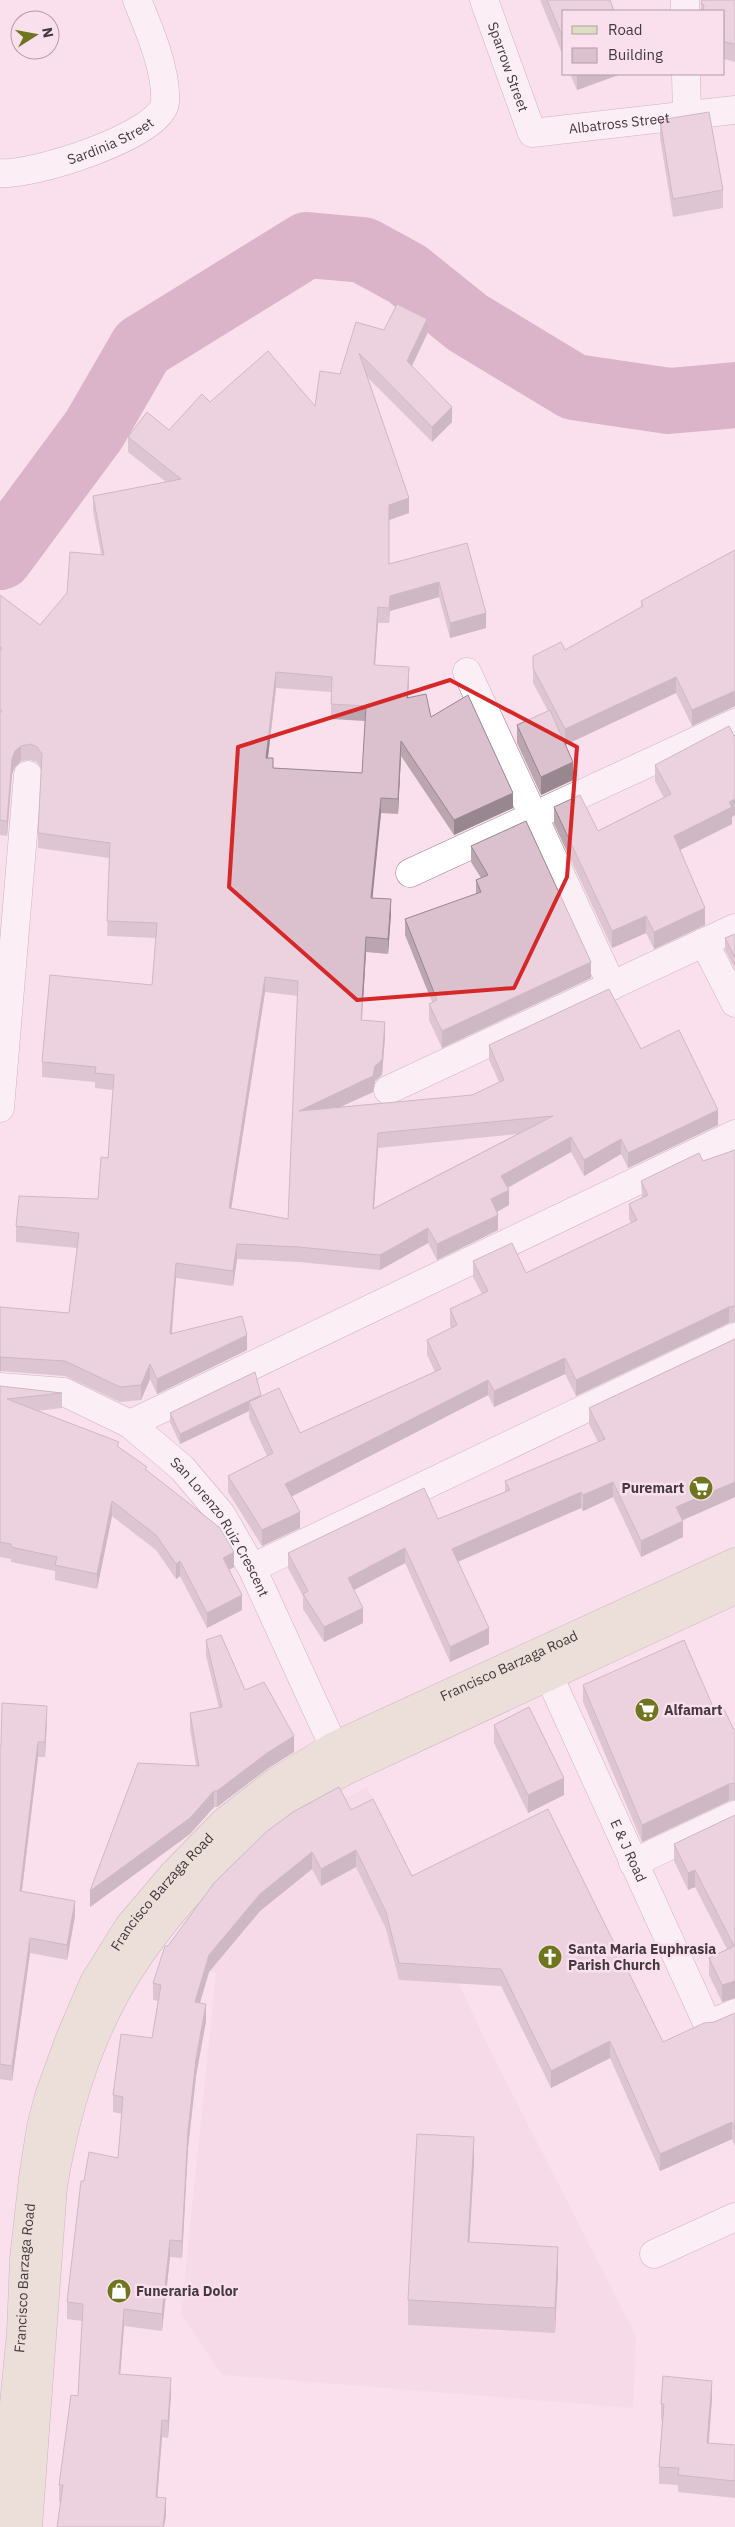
<svg xmlns="http://www.w3.org/2000/svg" width="735" height="2527" font-family="'IBM Plex Sans',sans-serif">
	<style>
		.built { fill: #f3d3e3 }
		.lines { fill: none; stroke-linecap: round; stroke-linejoin: round }
		.river { stroke: #b97f9e; stroke-width: 66 }
		.street-casing { stroke: #957f8a; stroke-width: 29 }
		.secondary-casing { stroke: #957f8a; stroke-width: 29 }
		.street { stroke: #fff; stroke-width: 28 }
		.secondary { stroke: #dcdec2; stroke-width: 28 }
		.wall { fill: #bba6b0; fill-rule: evenodd }
		.shaded-wall { fill: #998790 }
		.building { fill: #dac1cd; stroke: #998790; fill-rule: evenodd }
		.marked { fill: none; stroke: #d62828; stroke-width: 4; stroke-linejoin: round }
		.labels { text-anchor: middle; dominant-baseline: central; stroke-width: 5; stroke-linejoin: round; paint-order: stroke }
		.street-label { font-size: 14px; fill: #43393e; stroke: #f9e0ec }
		.poi-label { font-size: 14px; font-weight: bold; fill: #43393e; stroke: #f9e0ec; text-anchor: start }
	</style>
	<rect width="100%" height="100%" fill="#f9e0ec"/>
	<path class="built" d="M367 1787 490 2050 636 2336 633 2408 222 2375 181 2314 216 1973 170 1958 270 1840Z"/>
	<g class="lines">
		<path class="river" d="M0 557 94 430 142 347 307 245 363 250 407 274 468 323 574 387 669 401 735 395"/>
		<defs>
			<g id="street">
				<path id="s1" d="M484 0 532 133 735 110"/>
				<path d="M685 0V11"/>
				<path d="M686 74 687 117"/>
				<path id="s2" d="M0 173C29 177 163 135 165 102 167 71 149 29 137 0"/>
				<path d="M467 672 612 986"/>
				<path d="M410 873 735 723"/>
				<path d="M704 942 735 1003"/>
				<path d="M388 1090 735 928"/>
				<path d="M0 1108 28 775"/>
				<path id="s3" d="M0 1387 64 1392 130 1424 182 1468 221 1514 252 1568 343 1767"/>
				<path d="M130 1424 735 1134"/>
				<path d="M252 1568 735 1337"/>
				<path id="s4" d="M539 1654 708 2025 735 2013"/>
				<path d="M633 1863 735 1815"/>
				<path d="M654 2254 735 2217"/>
			</g>
			<g id="secondary">
				<path id="s5" d="M2 2527 21 2332 24 2258 33 2178 41 2127 49 2096 70 2038 94 1982 129 1926 174 1873 225 1821 277 1781 334 1746 735 1562"/>
				<path d="M28 2527 53 2187C64 2120 83 2053 116 1993 147 1937 194 1884 241 1841 272 1813 309 1792 345 1771L735 1590"/>
			</g>
		</defs>
		<use href="#street" class="street-casing"/>
		<use href="#secondary" class="secondary-casing"/>
		<use href="#street" class="street"/>
		<use href="#secondary" class="secondary"/>
	</g>
	<path class="wall" d="M540 0H610L564 11V58Z
		M735 0V62L724 59V11H701V4Z
		M570 74H621L577 90Z
		M660 120 723 190V208L673 217 660 138Z
		M384 330 427 334 412 366 452 422 432 442 367 377 409 513 389 520V564L467 543 486 628 450 638 439 597 390 611 389 623H378L375 665 409 682 408 698 431 717 513 808 454 835 401 756 398 814 381 813 372 898 391 914 388 954 366 952 362 1020 385 1037 382 1075 375 1081 373 1092 339 1107 472 1095 499 1082 489 1060V1045L641 1049 718 1125 628 1168 621 1154 584 1176 571 1152 508 1188 509 1205 497 1212 498 1230 437 1260 428 1243 380 1270 299 1262 237 1259 233 1286 176 1278 172 1334 247 1350 157 1394 150 1379 141 1400 120 1402 65 1376 1 1371 0 1307 69 1313 77 1248 16 1242V1226L98 1199 108 1158 113 1090 95 1088V1082L42 1077V1062L152 985 156 938 107 936 109 858 38 848V833L41 768 37 762 30 760 21 761 15 767 12 774 7 836 0 835V595L40 625 101 554 93 511V496L166 482 128 452V437L169 430 210 402 315 406 340 374ZM276 688 331 692V719L365 721 362 773 273 768 268 758ZM265 992 298 996 288 1219 231 1208ZM517 1134 374 1208 378 1148Z
		M735 550V706L692 726 676 693 565 745 573 780 541 795 517 743V725L548 711 533 683V656L565 650 641 608V601Z
		M735 737V815L732 817V824L680 850 705 925 654 949 646 933 612 948 554 824V807L598 831 664 798 655 781V765Z
		M471 846 591 978 442 1048 429 1020V1004L432 1002 405 935V919L476 894V880L481 878 471 862Z
		M735 934V969L725 950V938Z
		M735 1150V1322L729 1323 576 1396 565 1374 494 1407 488 1395 292 1496 300 1528 262 1546 228 1492V1476L267 1456 249 1418V1411L180 1444 170 1422V1413L261 1397 300 1433 435 1372 427 1355V1340L451 1328 450 1325V1309L482 1294 473 1277V1261L526 1273 631 1223 629 1219V1204L642 1198 641 1181 703 1161Z
		M735 1339V1497L683 1520V1537L641 1557 613 1497 583 1511 581 1508 458 1562 489 1644 450 1662 405 1563 354 1590 363 1623 324 1642 303 1609V1596L288 1568V1553L438 1519 505 1492V1481L598 1442 589 1424V1408Z
		M0 1386 62 1393V1408L38 1411 119 1447 147 1470 234 1567 229 1570 242 1610 207 1628 180 1576 176 1579 156 1550 112 1516 97 1589 55 1580V1571L11 1562V1559L0 1557Z
		M206 1640 294 1752 267 1769 217 1807H214L190 1834 90 1907 196 1766 190 1729V1713L219 1708 206 1656Z
		M583 1685 714 1709 735 1732V1800L729 1801 642 1842 583 1702Z
		M47 1721 45 1757H38L22 1891 75 1916 67 1960 30 1953 12 2081 0 2079V1746Z
		M494 1725 564 1795 528 1813 494 1743Z
		M351 1810 412 1876 663 2042 714 2022 735 2013V2146L732 2139 660 2171 610 2058 551 2088 501 1986 399 1980 386 1929 356 1867 321 1886 312 1869 260 1911 209 1972 200 2003 206 2021 196 2076 188 2148 182 2258 170 2257 162 2331 124 2326 120 2374 171 2395 168 2438 162 2437 157 2498 166 2516 59 2502V2485L78 2396 82 2321 67 2319V2302L84 2181 118 2158 122 2114 113 2112V2095L152 2038 158 2001 153 2000V1983L168 1946Z
		M735 1815V1998L722 2002 709 1975V1958L727 1949 695 1887 688 1890 674 1861V1844Z
		M474 2162 469 2242 558 2272 555 2333 408 2325V2300Z
		M712 2398 709 2443 735 2445V2498L678 2492V2485L659 2484V2467L662 2421H661V2404Z"/>
	<path class="shaded-wall" d="M577 74H621L577 90Z
		M427 319V334L407 376V361Z
		M452 407V422L432 442V427Z
		M409 498V513L389 520V505Z
		M439 582V597L390 611 389 623 390 596Z
		M378 607V623L374 680V665Z
		M486 613V628L450 638V623Z
		M409 667V682L407 713V698Z
		M276 672V688L266 773V758Z
		M676 677V693L565 745V729Z
		M735 691V706L692 726V710Z
		M401 741V756L398 814V799Z
		M21 746V761L15 767 12 774 7 836V821L12 759 15 751Z
		M573 762V780L541 795V777Z
		M513 793V808L454 835V820Z
		M381 798V813L371 913V898Z
		M735 799V815L732 817V824L674 853V836L729 802Z
		M391 899V914L388 954V939Z
		M705 908V925L654 949V932Z
		M646 916V933L612 948V931Z
		M366 937V952L361 1035V1020Z
		M591 962V978L442 1048V1031Z
		M265 977V992L229 1223V1208Z
		M385 1022V1037L382 1075 375 1081 373 1092 299 1126V1111Z
		M718 1110V1125L628 1168V1153Z
		M378 1133V1148L373 1224V1209Z
		M571 1137V1152L501 1191V1176Z
		M621 1139V1154L584 1176V1160Z
		M509 1190V1205L491 1215V1199Z
		M498 1215V1230L437 1260V1244Z
		M428 1228V1243L380 1270V1255Z
		M237 1244V1259L233 1286V1271Z
		M176 1263V1278L170 1349V1334Z
		M729 1307V1323L576 1396V1380Z
		M247 1335V1350L157 1394V1379Z
		M1 1356V1371L0 1372V1357Z
		M565 1358V1374L494 1407V1391Z
		M150 1364V1379L141 1400V1385Z
		M488 1380V1395L285 1500V1484Z
		M261 1395V1405L249 1402V1411L180 1444V1434Z
		M613 1482V1497L583 1511V1495Z
		M735 1482V1497L676 1523V1507Z
		M581 1492V1508L452 1564V1549Z
		M112 1501V1516L97 1589V1574Z
		M300 1512V1528L262 1546V1530Z
		M683 1521V1537L641 1557V1541Z
		M405 1548V1563L348 1593V1578Z
		M234 1552V1567L223 1573V1558Z
		M180 1561V1576L176 1579V1564Z
		M242 1595V1610L207 1628V1613Z
		M363 1608V1623L324 1642V1627Z
		M489 1628V1644L450 1662V1647Z
		M47 1706V1721L45 1757V1742Z
		M294 1736V1752L267 1769 217 1807V1791L267 1753Z
		M38 1742V1757L20 1906V1891Z
		M564 1778V1795L528 1813V1795Z
		M729 1784V1801L642 1842V1825Z
		M214 1791V1807L190 1834 90 1907V1891Z
		M356 1850V1867L321 1886V1869Z
		M312 1852V1869L260 1911 209 1972 195 2019V2002L209 1955 260 1894Z
		M695 1870V1887L688 1890V1873Z
		M75 1901V1916L67 1960V1945Z
		M30 1938V1953L12 2081V2066Z
		M735 1981V1998L722 2002V1985Z
		M206 2004V2021L196 2076 188 2148 182 2258V2241L188 2131 196 2059Z
		M610 2041V2058L551 2088V2071Z
		M732 2122V2139L660 2171V2154Z
		M474 2137V2162L468 2266V2242Z
		M170 2240V2257L162 2331V2314Z
		M558 2247V2272L555 2333V2308Z
		M124 2309V2326L119 2391V2374Z
		M171 2378V2395L168 2438V2421Z
		M712 2381V2398L707 2460V2443Z
		M162 2420V2437L156 2514V2497Z
		M166 2498V2516L164 2527H163Z"/>
	<path class="building" d="M547 0H610L614 11H564V40Z
		M702 0H735V44L724 42V11H703L704 5 701 4Z
		M709 112 723 190 673 199 660 120Z
		M397 304 427 319 407 361 452 407 432 427 359 353 409 498 389 505V564L467 543 486 613 450 623 439 582 390 596 389 608 378 607 374 665 409 667 407 698 426 694 431 717 468 695 513 793 454 820 401 741 398 799 381 798 371 898 391 899 388 939 366 937 361 1020 385 1022 382 1060 375 1066 373 1076 299 1111 472 1095 504 1080 489 1045 609 989 641 1049 679 1030 718 1110 628 1153 621 1139 584 1160 571 1137 501 1176 509 1190 491 1199 498 1215 437 1244 428 1228 380 1255 299 1247 237 1244 233 1271 176 1263 170 1334 242 1316 247 1335 157 1379 150 1364 141 1385 120 1387 65 1361 0 1357V1307L69 1313 79 1233 16 1226 19 1196 98 1199 101 1157 108 1158 114 1075 95 1073 96 1067 42 1062 50 975 152 985 157 923 107 921 110 843 38 833 42 754 37 747 30 744 21 746 15 751 12 759 7 821 0 820V713L2 711 0 710V651L2 648 0 647V595L40 625 67 593 70 552 104 555 93 496 181 479 128 437 147 412 169 430 202 394 210 402 268 351 315 406 320 371 340 374 356 322 384 330ZM276 672 332 677 331 704 366 706 362 773 273 768V758H266ZM265 977 298 981 288 1219 229 1208ZM553 1116 373 1209 378 1133Z
		M735 550V691L692 710 676 677 565 729 533 668V656L561 642 565 650 643 606 641 601Z
		M550 710 573 762 541 777 517 725Z
		M729 726 735 737V799L729 802 732 807 674 836 705 908 654 932 646 916 612 931 554 807 580 795 598 831 671 794 655 765Z
		M526 821 591 962 442 1031 429 1004 437 1000 405 919 481 892 476 880 488 875 471 846Z
		M735 934V957L725 938Z
		M735 1150V1306L729 1307 576 1380 565 1358 494 1391 488 1380 285 1484 300 1512 262 1530 228 1476 273 1453 249 1402 279 1388 300 1433 441 1369 427 1340 457 1325 450 1309 488 1291 473 1261 512 1243 526 1273 637 1220 629 1204 648 1195 641 1181 699 1153 703 1161Z
		M735 1339V1482L676 1507 683 1521 641 1541 613 1482 583 1495 581 1492 452 1549 489 1628 450 1647 405 1548 348 1578 363 1608 324 1627 303 1594 308 1591 288 1553 424 1488 438 1519 510 1490 505 1481 605 1439 589 1408Z
		M255 1372 261 1395 180 1434 170 1413Z
		M0 1386 62 1393 7 1399 119 1442 117 1446 147 1467 145 1469 219 1527 234 1552 223 1558 242 1595 207 1613 180 1561 176 1564 156 1535 112 1501 97 1574 55 1565 57 1557 11 1547V1544L0 1542Z
		M221 1635 245 1690 264 1682 294 1736 267 1753 217 1791H214L190 1818 90 1891 138 1763 199 1766 190 1713 222 1707 206 1640Z
		M684 1640 714 1709 722 1705 735 1732V1783L729 1784 642 1825 583 1685Z
		M2 1703 47 1706 45 1742H38L20 1891 75 1901 67 1945 30 1938 12 2066 0 2064V1746H1Z
		M529 1707 564 1778 528 1795 494 1725Z
		M339 1787 351 1810 373 1799 412 1876 548 1809 663 2042 704 2023 714 2022 735 2013V2129L732 2122 660 2154 610 2041 551 2071 501 1969 399 1963 386 1912 356 1850 321 1869 312 1852 260 1894 209 1955 195 2002 206 2004 196 2059 188 2131 182 2241 170 2240 162 2314 124 2309 119 2374 171 2378 168 2421 162 2420 156 2497 166 2498 163 2527H57L63 2485H59L71 2395 78 2396 83 2304 67 2302 81 2181H84L89 2152 118 2158 123 2097 113 2095 121 2034 152 2038 161 1985 153 1983 165 1946H168L214 1883 266 1832 293 1812Z
		M735 1815V1981L722 1985 709 1958 734 1946 695 1870 688 1873 674 1844Z
		M417 2134 474 2137 468 2242 558 2247 555 2308 408 2300Z
		M663 2376 712 2381 707 2443 735 2445V2481L678 2475 679 2468 659 2467 664 2404H661Z"/>
	<path d="M0 0H735V2527H0ZM450 680 577 747 567 877 514 988 357 1000 229 887 238 747Z" fill="#f9e0ec" fill-opacity=".55" fill-rule="evenodd"/>
	<path class="marked" d="M450 680 577 747 567 877 514 988 357 1000 229 887 238 747Z"/>
	<defs>
		<symbol id="supermarket-disc" viewBox="-11 -11 22 22"><circle r="9.5" fill="#70761f" stroke="#f9e0ec"/><path d="M-6-5.5h2.5l.6 2H6L4.5 2H-2.5L-4.4-4H-6ZM-1.5 3.2a1.3 1.3 0 1 0 .1 0ZM3 3.2a1.3 1.3 0 1 0 .1 0Z" fill="#fff"/></symbol>
		<symbol id="church-disc" viewBox="-11 -11 22 22"><circle r="9.5" fill="#70761f" stroke="#f9e0ec"/><path d="M-1.2-6h2.4v3.5h3.3v2.4h-3.3V6h-2.4V-.1h-3.3v-2.4h3.3Z" fill="#fff"/></symbol>
		<symbol id="shop-disc" viewBox="-11 -11 22 22"><circle r="9.5" fill="#70761f" stroke="#f9e0ec"/><path d="M-5-2.5h2.3a2.7 3.5 0 0 1 5.4 0H5L5.5 6h-11ZM-1.5-2.5h3a1.5 2.3 0 0 0-3 0Z" fill="#fff"/></symbol>
	</defs>
	<g fill-rule="evenodd">
		<use href="#supermarket-disc" x="687" y="1474" width="28" height="28"/>
		<use href="#supermarket-disc" x="633" y="1696" width="28" height="28"/>
		<use href="#church-disc" x="536" y="1943" width="28" height="28"/>
		<use href="#shop-disc" x="105" y="2277" width="28" height="28"/>
	</g>
	<g class="labels">
		<g class="street-label">
			<text stroke="none"><textPath href="#s1" startOffset="71">Sparrow Street</textPath></text>
			<text stroke="none"><textPath href="#s1" startOffset="229">Albatross Street</textPath></text>
			<text stroke="none"><textPath href="#s2" startOffset="116">Sardinia Street</textPath></text>
			<text stroke="none"><textPath href="#s3" startOffset="276">San Lorenzo Ruiz Crescent</textPath></text>
			<text stroke="none"><textPath href="#s5" startOffset="1090">Francisco Barzaga Road</textPath></text>
			<text stroke="none"><textPath href="#s4" startOffset="216">E &amp; J Road</textPath></text>
			<text stroke="none"><textPath href="#s5" startOffset="670">Francisco Barzaga Road</textPath></text>
			<text stroke="none"><textPath href="#s5" startOffset="250">Francisco Barzaga Road</textPath></text>
		</g>
		<g class="poi-label">
			<text x="684" y="1488" text-anchor="end">Puremart</text>
			<text x="664" y="1710">Alfamart</text>
			<text x="568" y="1949">Santa Maria Euphrasia<tspan x="568" dy="16">Parish Church</tspan></text>
			<text x="136" y="2291">Funeraria Dolor</text>
		</g>
	</g>
	<rect x="562" y="10" width="162" height="65" fill="#f9e0ec" stroke="#b09da6"/>
	<rect x="572" y="26" width="25" height="8" fill="#dcdec2" stroke="#b09da6"/>
	<text x="608" y="35" font-size="15" fill="#43393e">Road</text>
	<rect x="572" y="48" width="25" height="15" fill="#dac1cd" stroke="#b09da6"/>
	<text x="608" y="60" font-size="15" fill="#43393e">Building</text>
	<g transform="translate(35 35) rotate(79)"><circle r="24" fill="#f9e0ec" stroke="#b09da6"/>
	<path d="M0-4L9 19L0 12L-9 19Z" fill="#70761f"/>
	<text y="-8" font-size="14" font-weight="bold" text-anchor="middle" fill="#43393e">N</text>
	</g>
</svg>
